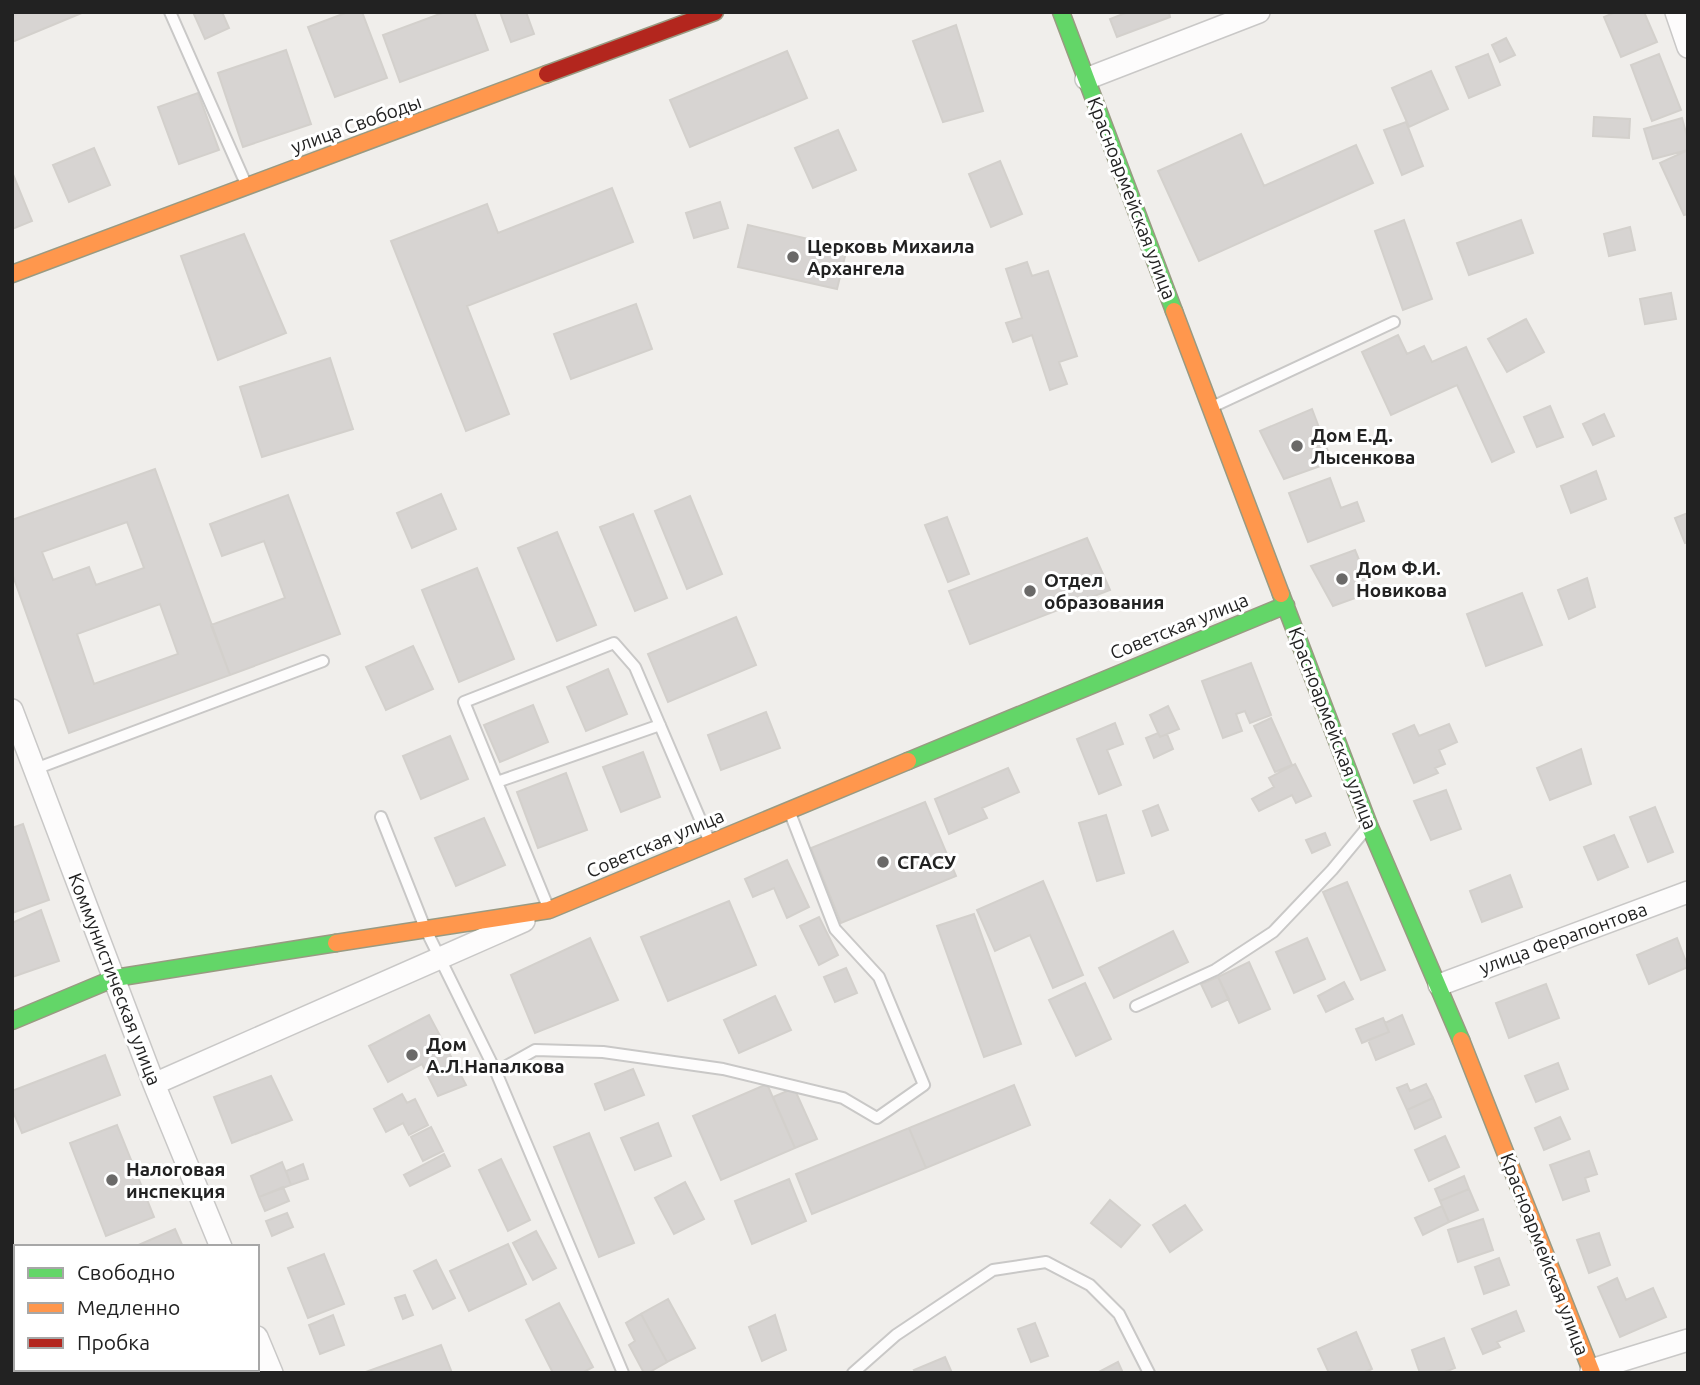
<svg xmlns="http://www.w3.org/2000/svg" width="1700" height="1385" font-family="Ubuntu,sans-serif">
	<style>
		.building { fill: #d7d4d2; stroke: #d3d0cc; stroke-width: 2; fill-rule: evenodd }
		.lines { fill: none; stroke-linecap: round; stroke-linejoin: round }
		.lane-casing { stroke: #c9c8c7; stroke-width: 14 }
		.street-casing { stroke: #c9c8c7; stroke-width: 24 }
		.fast-casing { stroke: #999a82; stroke-width: 19 }
		.slow-casing { stroke: #999a82; stroke-width: 19 }
		.jam-casing { stroke: #999a82; stroke-width: 19 }
		.lane { stroke: #fdfcfc; stroke-width: 10 }
		.street { stroke: #fdfcfc; stroke-width: 21 }
		.fast { stroke: #63d668; stroke-width: 16 }
		.slow { stroke: #ff974d; stroke-width: 16 }
		.jam { stroke: #b3261e; stroke-width: 16 }
		.poi-dot { fill: #6a6968; stroke: #fff; stroke-width: 2.5 }
		.labels { text-anchor: middle; dominant-baseline: central; stroke-width: 6; stroke-linejoin: round; paint-order: stroke }
		.street-label { font-size: 19px; fill: #222; stroke: #fff }
		.poi-label { font-size: 19px; font-weight: bold; fill: #222; stroke: #fff; text-anchor: start }
	</style>
	<rect width="100%" height="100%" fill="#f0eeeb"/>
	<path class="building" d="M12 12H84L12 42Z
		M193 12H222L229 28 205 39Z
		M348 12H362L387 78 335 97 308 27Z
		M445 12H474L488 50 400 82 383 35Z
		M500 12H526L534 34 511 42Z
		M1128 12H1169L1170 17 1117 37 1110 19Z
		M1616 12H1644L1657 42 1621 57 1604 17Z
		M956 25 983 111 943 122 913 41Z
		M1506 38 1515 55 1500 62 1492 45Z
		M286 50 311 124 243 147 218 73Z
		M787 51 807 98 690 147 670 100Z
		M1488 54 1500 85 1469 98 1456 67Z
		M1659 54 1681 110 1652 121 1631 65Z
		M1431 71 1448 109 1409 127 1392 88Z
		M198 93 219 150 179 164 158 107Z
		M1594 117 1630 119 1629 138 1593 136Z
		M1682 118 1688 140V150L1653 159 1644 129Z
		M1406 122 1423 166 1402 175 1384 130Z
		M838 130 856 170 813 188 795 148Z
		M1241 134 1264 186 1356 145 1373 183 1199 261 1158 171Z
		M94 148 110 185 69 202 53 165Z
		M1688 150V214L1684 215 1660 163Z
		M1000 161 1022 214 991 227 969 174Z
		M12 172 32 221 12 229Z
		M612 188 633 242 467 306 509 414 466 431 391 241 487 204 498 233Z
		M720 202 728 228 694 238 686 213Z
		M1404 220 1432 299 1403 310 1375 231Z
		M1521 220 1533 253 1469 275 1457 243Z
		M748 225 847 248 837 289 738 267Z
		M1630 227 1635 250 1609 256 1604 234Z
		M244 234 286 333 218 360 181 256Z
		M1027 262 1032 276 1048 271 1077 356 1059 362 1067 384 1050 390 1032 335 1013 342 1006 323 1022 318 1006 269Z
		M1671 293 1676 319 1645 324 1640 299Z
		M636 304 652 349 571 379 554 334Z
		M1526 319 1544 352 1507 372 1488 339Z
		M1398 335 1407 354 1424 346 1432 362 1466 347 1514 452 1492 462 1457 385 1391 415 1362 352Z
		M330 358 353 429 262 457 240 387Z
		M1550 406 1563 437 1537 447 1524 417Z
		M1312 409 1332 462 1284 479 1260 431Z
		M1604 414 1614 436 1593 445 1583 424Z
		M155 469 230 675 69 733 12 573V520ZM127 522 144 568 96 585 89 567 53 580 42 552ZM160 604 178 654 94 684 77 634Z
		M1596 471 1606 499 1571 513 1561 486Z
		M1330 478 1341 508 1357 502 1364 521 1308 542 1289 493Z
		M441 494 456 529 412 548 397 513Z
		M288 495 340 634 230 675 211 625 285 598 264 541 222 556 210 524Z
		M690 496 722 574 687 589 655 511Z
		M1688 513V542L1685 543 1675 518Z
		M633 514 667 598 635 611 600 527Z
		M947 517 969 574 948 582 925 525Z
		M557 532 596 625 557 641 518 548Z
		M1087 538 1110 590 970 644 949 591Z
		M1355 550 1372 592 1333 606 1311 566Z
		M477 568 514 659 459 682 422 590Z
		M1587 578 1595 607 1569 619 1558 590Z
		M1522 593 1542 645 1486 666 1467 614Z
		M736 617 756 665 668 702 648 654Z
		M413 646 433 689 386 710 366 667Z
		M1251 663 1271 715 1250 723 1245 711 1236 714 1242 731 1223 738 1202 681Z
		M608 669 627 714 586 731 567 687Z
		M533 705 548 742 500 762 484 725Z
		M1168 706 1179 729 1160 737 1150 715Z
		M766 712 780 748 721 770 708 735Z
		M1271 718 1292 765 1275 772 1254 726Z
		M1115 723 1123 744 1107 750 1121 785 1099 794 1077 739Z
		M1449 724 1457 742 1439 750 1445 764 1435 768 1438 773 1414 783 1393 734 1414 725 1419 736Z
		M1158 733 1160 737 1167 734 1173 749 1154 758 1146 738Z
		M450 736 468 779 421 799 403 756Z
		M1581 749 1591 784 1550 800 1537 768Z
		M643 752 660 797 621 812 603 767Z
		M1295 764 1311 796 1296 803 1292 795 1259 811 1252 799 1274 787 1269 778Z
		M1008 768 1019 792 982 808 987 818 949 834 935 799Z
		M566 773 587 830 538 848 517 792Z
		M1446 790 1461 829 1431 840 1414 801Z
		M925 802 956 876 841 923 811 848Z
		M1158 805 1168 830 1152 836 1143 811Z
		M1655 807 1673 852 1648 862 1630 817Z
		M1106 815 1124 873 1097 881 1079 823Z
		M484 818 505 865 456 886 435 838Z
		M23 824 49 900 12 913V828Z
		M1325 833 1330 845 1312 853 1306 840Z
		M1614 835 1628 867 1598 880 1584 847Z
		M787 860 809 907 787 918 774 888 753 897 745 879Z
		M1510 875 1522 907 1482 922 1470 891Z
		M1043 881 1083 975 1053 988 1030 935 995 951 977 910Z
		M1347 882 1385 970 1361 980 1323 892Z
		M729 901 756 965 668 1001 641 937Z
		M41 910 59 961 12 977V923Z
		M974 914 1021 1044 984 1057 937 926Z
		M819 917 838 955 819 965 800 926Z
		M1173 931 1188 962 1114 998 1099 968Z
		M590 938 618 1000 535 1033 511 975Z
		M1307 938 1325 979 1294 993 1276 952Z
		M1677 938 1688 967 1649 984 1637 955Z
		M1249 962 1270 1009 1239 1023 1218 977Z
		M846 968 857 993 835 1002 824 977Z
		M1218 977 1229 999 1212 1007 1201 984Z
		M1344 982 1353 999 1326 1012 1318 996Z
		M1085 983 1111 1039 1076 1056 1049 1000Z
		M1546 984 1559 1018 1509 1038 1496 1003Z
		M775 996 791 1030 739 1053 724 1020Z
		M429 1015 466 1085 438 1096 422 1064 388 1082 369 1046Z
		M1402 1015 1414 1044 1376 1060 1368 1040 1389 1032 1385 1023Z
		M1383 1018 1389 1032 1362 1043 1356 1029Z
		M105 1055 120 1095 22 1133 12 1109V1091Z
		M1558 1063 1568 1089 1536 1102 1525 1076Z
		M633 1069 644 1095 605 1110 595 1084Z
		M271 1076 292 1120 232 1143 214 1097Z
		M767 1084 795 1148 721 1180 693 1116Z
		M1407 1084 1410 1091 1426 1084 1433 1098 1407 1110 1397 1088Z
		M1014 1085 1030 1125 926 1168 909 1128Z
		M794 1088 817 1139 795 1148 773 1097Z
		M402 1094 407 1103 415 1099 428 1125 409 1135 403 1123 386 1132 374 1109Z
		M1433 1098 1441 1117 1415 1129 1407 1110Z
		M1560 1117 1570 1139 1544 1150 1535 1128Z
		M658 1123 671 1156 635 1170 621 1138Z
		M117 1125 154 1217 106 1236 70 1143Z
		M431 1127 443 1151 423 1161 411 1137Z
		M909 1128 926 1168 812 1214 796 1174Z
		M589 1133 634 1243 599 1257 554 1147Z
		M1445 1136 1459 1167 1429 1181 1415 1150Z
		M1589 1151 1597 1174 1585 1178 1589 1191 1563 1200 1550 1165Z
		M444 1154 450 1166 410 1186 404 1175Z
		M501 1159 530 1220 508 1231 479 1170Z
		M282 1162 291 1185 259 1197 251 1176Z
		M303 1164 308 1179 291 1185 286 1171Z
		M1464 1176 1469 1189 1440 1201 1435 1189Z
		M789 1179 806 1221 752 1244 735 1201Z
		M685 1182 704 1219 674 1234 655 1198Z
		M283 1187 289 1201 265 1211 259 1197Z
		M1469 1189 1478 1210 1449 1222 1440 1201Z
		M1110 1200 1140 1225 1121 1247 1091 1223Z
		M1185 1205 1202 1230 1170 1252 1153 1225Z
		M1442 1206 1449 1222 1423 1235 1415 1218Z
		M287 1213 293 1227 272 1236 266 1221Z
		M1483 1219 1493 1250 1458 1262 1448 1230Z
		M175 1229 183 1247H134Z
		M536 1231 556 1268 533 1280 513 1243Z
		M1599 1233 1610 1265 1589 1273 1577 1240Z
		M508 1244 526 1284 469 1311 450 1271Z
		M324 1254 344 1304 308 1318 288 1268Z
		M1499 1258 1509 1285 1484 1294 1475 1267Z
		M436 1260 455 1298 433 1309 414 1271Z
		M1617 1278 1626 1300 1653 1288 1666 1317 1620 1337 1598 1287Z
		M405 1295 413 1315 403 1319 395 1298Z
		M668 1299 695 1348 667 1362 641 1314Z
		M559 1303 593 1367 582 1373H553L526 1320Z
		M1516 1311 1524 1331 1497 1342 1500 1347 1483 1354 1472 1329Z
		M641 1314 667 1362 648 1373H644L629 1345 635 1341 626 1323Z
		M333 1315 344 1345 320 1354 309 1325Z
		M775 1315 786 1350 762 1361 749 1327Z
		M1035 1323 1048 1356 1031 1362 1018 1329Z
		M1356 1332 1372 1369 1363 1373H1329L1318 1349Z
		M1444 1338 1455 1368 1442 1373H1420L1412 1350Z
		M441 1345 452 1373H363Z
		M945 1357 952 1373H916L914 1370Z
		M1118 1362 1123 1373H1097Z
		M173 1369H229L231 1373H175Z"/>
	<g class="lines">
		<defs>
			<path id="lane" d="M170 12 246 184
				M1212 407 1394 322
				M35 769 323 661
				M497 782 660 725
				M381 817 425 928 496 1072 535 1050 603 1052 723 1069 843 1098 877 1118 924 1085 879 977 835 929 790 813
				M548 907 464 702 614 643 635 667 709 840
				M1136 1006 1215 970 1273 932 1332 870 1366 829
				M496 1072 623 1373
				M853 1373 896 1335 993 1270 1046 1262 1090 1285 1119 1314 1149 1373"/>
			<path id="street" d="M1676 12 1688 47
				M1086 79 1259 12
				M12 710 154 1084 221 1247
				M1439 985 1688 892
				M154 1084 524 921
				M257 1337 272 1373
				M1591 1370 1688 1340"/>
			<path id="fast" d="M1061 12 1174 311
				M1281 594 1369 825 1461 1040
				M908 761 1286 605
				M12 1021 115 978 336 943"/>
			<path id="slow" d="M12 274 547 74
				M1174 311 1281 594
				M336 943 549 910 908 761
				M1461 1040 1592 1373"/>
			<path id="jam" d="M547 74 715 12"/>
		</defs>
		<use href="#lane" class="lane-casing"/>
		<use href="#street" class="street-casing"/>
		<use href="#fast" class="fast-casing"/>
		<use href="#slow" class="slow-casing"/>
		<use href="#jam" class="jam-casing"/>
		<use href="#lane" class="lane"/>
		<use href="#street" class="street"/>
		<use href="#fast" class="fast"/>
		<use href="#slow" class="slow"/>
		<use href="#jam" class="jam"/>
	</g>
	<g class="poi-dot">
		<circle cx="793" cy="257" r="7"/>
		<circle cx="1297" cy="446" r="7"/>
		<circle cx="1342" cy="579" r="7"/>
		<circle cx="1030" cy="591" r="7"/>
		<circle cx="883" cy="862" r="7"/>
		<circle cx="412" cy="1055" r="7"/>
		<circle cx="112" cy="1180" r="7"/>
	</g>
	<g class="labels">
		<g class="street-label">
			<text transform="translate(356 124) rotate(-20)">улица Свободы</text>
			<text transform="translate(1132 198) rotate(69)">Красноармейская улица</text>
			<text transform="translate(1179 626) rotate(-22)">Советская улица</text>
			<text transform="translate(1333 728) rotate(69)">Красноармейская улица</text>
			<text transform="translate(655 843) rotate(-23)">Советская улица</text>
			<text transform="translate(1563 938) rotate(-20)">улица Ферапонтова</text>
			<text transform="translate(115 979) rotate(69)">Коммунистическая улица</text>
			<text transform="translate(1545 1254) rotate(69)">Красноармейская улица</text>
		</g>
		<g class="poi-label">
			<text x="807" y="246">Церковь Михаила<tspan x="807" dy="22">Архангела</tspan></text>
			<text x="1311" y="435">Дом Е.Д.<tspan x="1311" dy="22">Лысенкова</tspan></text>
			<text x="1356" y="568">Дом Ф.И.<tspan x="1356" dy="22">Новикова</tspan></text>
			<text x="1044" y="580">Отдел<tspan x="1044" dy="22">образования</tspan></text>
			<text x="897" y="862">СГАСУ</text>
			<text x="426" y="1044">Дом<tspan x="426" dy="22">А.Л.Напалкова</tspan></text>
			<text x="126" y="1169">Налоговая<tspan x="126" dy="22">инспекция</tspan></text>
		</g>
	</g>
	<rect width="1700" height="1385" fill="none" stroke="#222222" stroke-width="28"/>
	<rect x="14" y="1245" width="245" height="126" fill="#ffffff" stroke="#a7a7a7" stroke-width="2"/>
	<rect x="28" y="1268" width="35" height="10" fill="#63d668" stroke="#a7a7a7" stroke-width="2"/>
	<text x="77" y="1280" font-size="21" fill="#222222">Свободно</text>
	<rect x="28" y="1303" width="35" height="10" fill="#ff974d" stroke="#a7a7a7" stroke-width="2"/>
	<text x="77" y="1315" font-size="21" fill="#222222">Медленно</text>
	<rect x="28" y="1338" width="35" height="10" fill="#b3261e" stroke="#a7a7a7" stroke-width="2"/>
	<text x="77" y="1350" font-size="21" fill="#222222">Пробка</text>
</svg>
